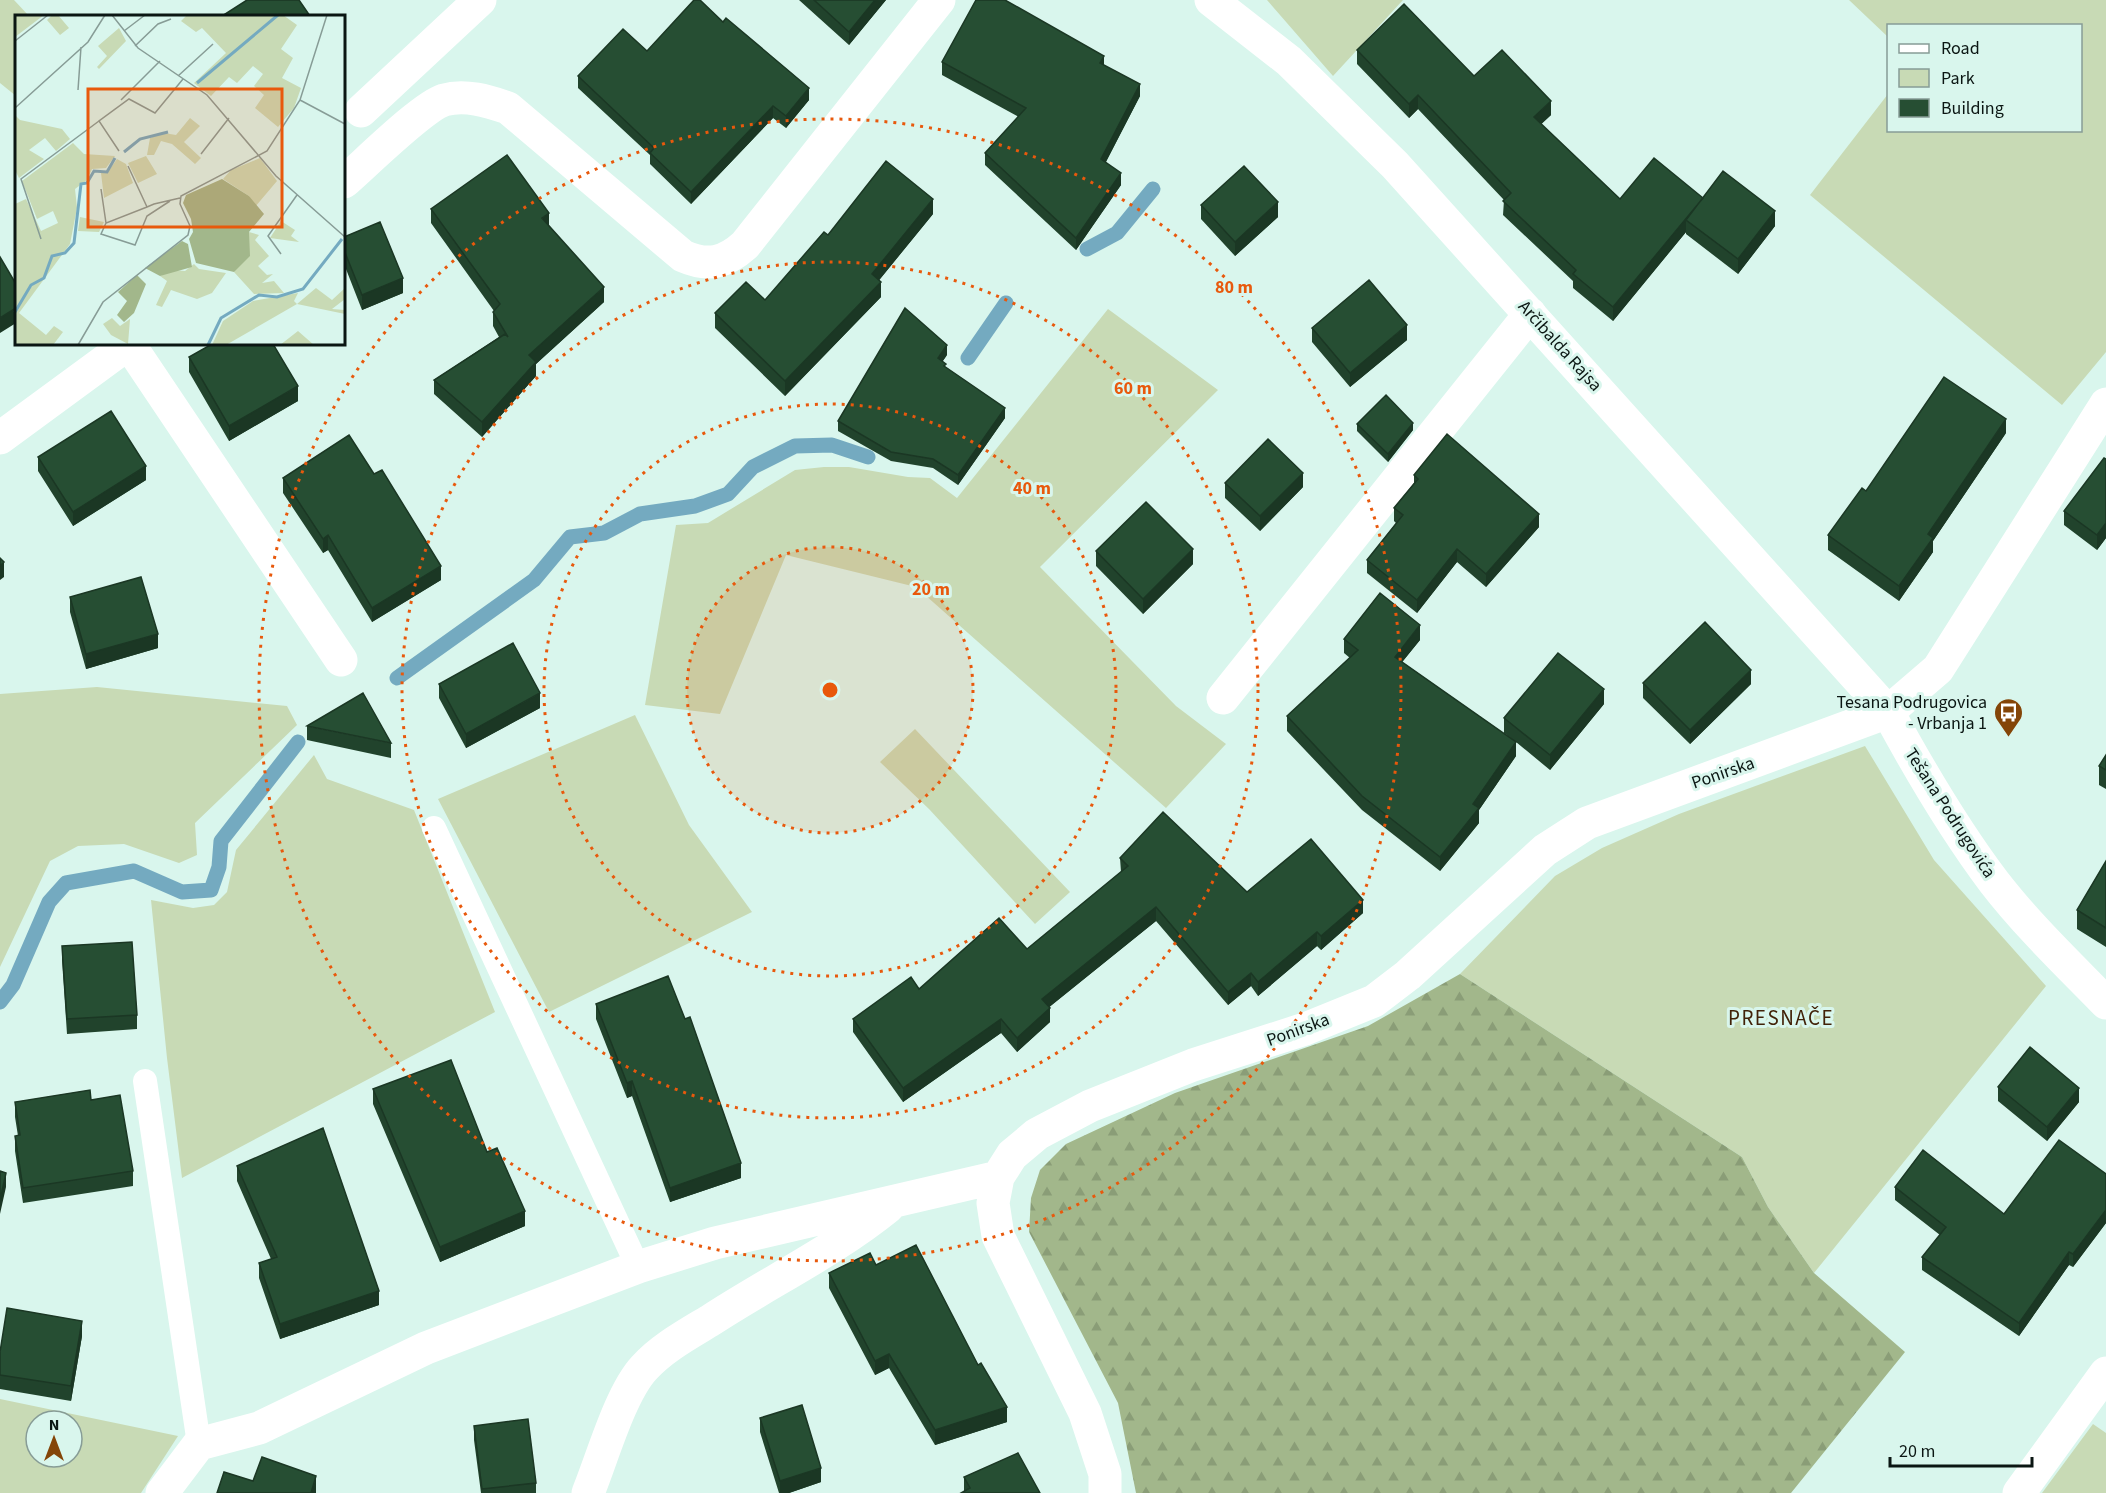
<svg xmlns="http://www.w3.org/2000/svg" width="2106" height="1493" font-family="'Source Sans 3',sans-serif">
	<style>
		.green { fill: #c8dab5; fill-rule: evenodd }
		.forest { fill: url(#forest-firs) }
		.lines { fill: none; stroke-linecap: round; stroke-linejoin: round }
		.stream { stroke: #74aac0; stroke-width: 15 }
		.service { stroke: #fff; stroke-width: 24 }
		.minor { stroke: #fff; stroke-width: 33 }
		.tertiary { stroke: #fff; stroke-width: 33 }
		.wall { fill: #21432c }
		.shaded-wall { fill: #1b3724 }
		.building { fill: #264e33; stroke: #1b3724; stroke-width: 1.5 }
		.ring { fill: none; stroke: #e8590c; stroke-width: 3; stroke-dasharray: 3 6 }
		.labels { text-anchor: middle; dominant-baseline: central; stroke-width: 6; stroke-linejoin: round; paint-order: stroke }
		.street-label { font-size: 18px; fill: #0b1613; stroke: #d9f6ed }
		.poi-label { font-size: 18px; fill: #0b1613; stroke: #d9f6ed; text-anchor: end }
		.quarter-label { font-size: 21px; letter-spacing: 1.5px; fill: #412208; stroke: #d9f6ed }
		.inset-river { fill: none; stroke: #74aac0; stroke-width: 3 }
		.inset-road { fill: none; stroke: #879c96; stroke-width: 1.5 }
		.view { fill: #e8590c; fill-opacity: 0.15; stroke: #e8590c; stroke-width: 3 }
		.inset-edge { fill: none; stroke: #0b1613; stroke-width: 3 }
		.centre { fill: #e8590c; stroke: #d9f6ed; stroke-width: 3 }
		.ring-label { font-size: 18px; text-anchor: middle; font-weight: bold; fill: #e8590c; stroke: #d9f6ed; stroke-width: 6; stroke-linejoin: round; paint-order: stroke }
	</style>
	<defs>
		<pattern id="forest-firs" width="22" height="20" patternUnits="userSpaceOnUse" patternTransform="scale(1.5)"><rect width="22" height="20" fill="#a2b78b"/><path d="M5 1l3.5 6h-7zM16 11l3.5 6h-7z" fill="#8a9d77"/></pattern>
	</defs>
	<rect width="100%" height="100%" fill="#d9f6ed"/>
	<path class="green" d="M0 0H14L29 16H16V96L0 83Z
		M1267 0H1403L1333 76Z
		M1849 0H2106V352L2062 405 1810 195 1888 94V130H2080V26H1888V37Z
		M1108 309 1218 390 1040 567 1176 706 1226 744 1166 808 916 587 786 555 720 714 645 705 676 525 708 523 795 470 824 467H849L908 477 930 478 957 498Z
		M97 687 287 706 297 725 195 823 197 855 179 863 124 844 78 846 50 861 0 967V694Z
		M635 715 689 825 752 912 549 1012 438 799Z
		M915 729 1070 892 1035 924 929 809 880 762Z
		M1865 746 1934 860 2046 986 1814 1273 1768 1207 1742 1157 1460 974 1555 876 1602 848 1679 814Z
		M314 755 327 779 414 810 495 1012 182 1178 167 1058 151 900 193 908 214 905 227 892 236 850Z
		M0 1399 178 1436 141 1493H0ZM36 1421H72V1457H36Z
		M2093 1424 2106 1433V1493H2042Z"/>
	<path class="forest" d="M1460 974 1742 1157 1768 1207 1814 1273 1905 1352 1791 1493H1136L1118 1403 1029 1232 1031 1198 1040 1170 1066 1144 1175 1093 1368 1026Z"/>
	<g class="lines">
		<path class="stream" d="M1087 249 1117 233 1153 189
			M968 358 1006 303
			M397 678 534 580 570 537 604 533 640 514 695 506 728 494 753 467 795 446 832 445 868 457
			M0 1002 13 985 49 902 66 883 134 871 182 892 211 890 219 867 221 841 298 742"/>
		<path class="service" d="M434 828 638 1267
			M145 1081 199 1444"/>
		<path class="minor" d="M361 111 480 0
			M344 182C365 164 422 107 444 100 465 94 488 101 508 108L683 256C708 267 725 263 745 245L939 0
			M129 344 341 660
			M0 438 128 344
			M1223 698 1530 314
			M162 1493 199 1444 259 1428 426 1348 638 1267 715 1243 998 1177
			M588 1493C602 1459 620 1394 644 1368 662 1348 688 1334 711 1320 769 1282 834 1251 888 1207
			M1105 1493V1474L1085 1413 998 1236 993 1203 998 1177 1012 1155 1037 1134 1090 1106 1193 1065 1305 1029 1374 1001 1408 975 1545 850 1587 823 1888 712
			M2019 1493 2106 1373"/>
		<path class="tertiary" d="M1211 0 1289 61 1395 165 1888 712C1920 771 1954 829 1994 882 2028 926 2068 964 2106 1003
			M1888 712 1938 669 2106 404"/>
	</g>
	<path class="wall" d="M799 0H886L849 45Z
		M1357 50 1474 76 1551 115 1541 124 1620 199 1703 198 1775 226 1738 274 1686 234V232L1613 321 1573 288V281L1503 215 1504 200 1418 109 1409 118 1357 64Z
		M647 51 809 100 786 128 773 118 691 204 650 164V155L578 88V76Z
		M942 62 1104 65 1140 96 1106 162 1121 185 1076 250 985 165V153L1019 117 942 75Z
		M1201 205 1278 217 1235 256 1201 219Z
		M431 209 549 226 604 302 536 364V376L482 437 434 394V380L499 337 493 326V312L494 311 431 223Z
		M933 214 879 280 881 297 785 396 715 328V313L765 300 828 235Z
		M344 237 403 293 362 310 344 264Z
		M1312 328 1407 340 1350 387 1312 342Z
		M947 355 942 362 946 368 1005 418 958 485 933 468 891 461 838 431V421Z
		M189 357 298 401 229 441 189 372Z
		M1357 424 1413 430 1388 462 1357 431Z
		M2006 433 1933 541V552L1899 601 1828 550V535L1866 491Z
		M38 457 146 480 73 526 38 471Z
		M2106 459V538L2097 550 2064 525V511Z
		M1414 475 1539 527 1486 587 1457 562 1417 613 1367 573V560L1396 523 1394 521V508L1414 483Z
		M283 478 441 580 372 622 328 550 323 553 283 493Z
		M1225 483 1303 487 1260 531 1225 498Z
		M1096 551 1193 564 1143 614 1096 566Z
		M70 597 158 648 86 669 70 612Z
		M1344 639 1420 640 1402 662 1512 739 1504 733V718L1604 704 1550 770 1516 742V756L1479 810V823L1440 871 1362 810 1287 731V716L1350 658 1344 653Z
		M1643 683 1751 684 1690 744 1643 698Z
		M439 684 540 708 466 748 439 698Z
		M307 726 391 743V758L307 740Z
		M2106 755V789L2099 785V766Z
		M1120 858 1247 892 1363 913 1321 950 1317 946 1258 996 1251 986 1228 1005 1156 921 1049 1007 1050 1022 1017 1052 1001 1033 903 1102 853 1032V1019L919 989 1027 949 1121 872Z
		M2106 861V947L2077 929V910Z
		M62 946 137 1015V1029L67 1034 62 960Z
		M596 1004 741 1178 670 1202 632 1096 627 1098 596 1019Z
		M1998 1087 2079 1102 2047 1141 1998 1101Z
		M373 1089 487 1152 525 1226 440 1262 373 1104Z
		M91 1100 133 1171V1186L23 1203 15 1151V1136H18L15 1117V1102Z
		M237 1166 379 1305 280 1339 259 1278V1263L271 1259 237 1181Z
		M2106 1174V1223L2073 1267 2069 1265 2019 1336 1922 1270V1257L1940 1235 1895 1200V1187L2004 1214Z
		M876 1265 1007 1422 935 1445 889 1368 875 1375 829 1288V1273Z
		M82 1336 71 1401 0 1389V1352Z
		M760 1418 821 1482 789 1493H779L760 1432Z
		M474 1426 536 1483V1493H481L474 1440Z
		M964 1477 1040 1493 964 1492Z"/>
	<path class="shaded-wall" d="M875 0H886L849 45V32Z
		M1104 56V68L1100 63Z
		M1140 84V96L1101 171V159Z
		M809 88V100L786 128V116Z
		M1418 95V109L1409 118V104Z
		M1551 101V115L1534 131V117Z
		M773 106V118L691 204V192Z
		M1121 173V185L1076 250V238Z
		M1703 198 1686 220V232L1613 321V307Z
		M933 199V214L872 289V274Z
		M1278 202V217L1235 256V242Z
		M1775 211V226L1738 274V259Z
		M549 213V228L542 218Z
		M403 278V293L362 310V295Z
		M881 282V297L785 396V381Z
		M604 287V302L536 364V376L482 437V422L529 355Z
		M16 308V323L0 333V318Z
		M1407 325V340L1350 387V373Z
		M947 345V355L938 368V358Z
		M298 386V401L229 441V426Z
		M1005 408V418L958 485V475Z
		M2006 419V433L1933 541V552L1899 601V586L1928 534Z
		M1413 423V430L1388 462V454Z
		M146 466V480L73 526V512Z
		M1303 473V487L1260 531V516Z
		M1539 514V527L1486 587V574Z
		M2106 523V538L2097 550V535Z
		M328 535V550L323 553V539Z
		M1193 549V564L1143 614V599Z
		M1457 549V562L1417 613V600Z
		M4 562V577L0 580V566Z
		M441 566V580L372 622V608Z
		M1420 625V640L1395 671V657Z
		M158 634V648L86 669V654Z
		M1751 670V684L1690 744V730Z
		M1604 689V704L1550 770V755Z
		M540 693V708L466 748V734Z
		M1516 742V756L1479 810V823L1440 871V857L1473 804Z
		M1363 900V913L1321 950V936Z
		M1156 907V921L1042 1013V999Z
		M1317 932V946L1258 996V982Z
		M1251 973V986L1228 1005V992Z
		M1050 1008V1022L1017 1052V1038Z
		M1001 1019V1033L903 1102V1088Z
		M632 1081V1096L627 1098V1083Z
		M2079 1088V1102L2047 1141V1127Z
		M741 1163V1178L670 1202V1188Z
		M6 1173V1187L0 1214V1200Z
		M2106 1210V1223L2073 1267V1254Z
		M525 1211V1226L440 1262V1247Z
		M2069 1252V1265L2019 1336V1323Z
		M379 1291V1305L280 1339V1324Z
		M82 1321V1336L71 1401V1386Z
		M889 1354V1368L875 1375V1361Z
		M1007 1407V1422L935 1445V1430Z
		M821 1468V1482L789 1493H780V1481Z
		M316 1476V1493H311Z"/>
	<path class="building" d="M247 0H299L310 16H222Z
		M694 0H700L723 22 726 18 809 88 786 116 773 106 691 192 650 153 654 148 578 76 623 29 647 51Z
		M814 0H875L849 32Z
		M976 0H1005L1104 56 1100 63 1140 84 1101 159 1121 173 1076 238 985 153 1026 108 942 62Z
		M1404 4 1474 76 1502 50 1551 101 1534 117 1620 199 1654 158 1703 198 1613 307 1573 274 1576 270 1503 201 1511 193 1418 95 1409 104 1357 50Z
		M507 155 549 213 542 218 604 287 529 355 536 362 482 422 434 380 505 334 508 337 493 312 500 304 431 209Z
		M886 161 933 199 872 274 881 282 785 381 715 313 746 282 765 300 824 232 828 235Z
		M1244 166 1278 202 1235 242 1201 205Z
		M1723 171 1775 211 1738 259 1686 220Z
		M380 222 403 278 362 295 344 250V237Z
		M0 257 16 284V308L0 318Z
		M1369 280 1407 325 1350 373 1312 328Z
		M905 308 947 345 938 358 946 364 944 366 1005 408 958 475 933 459 891 452 838 421Z
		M212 344H273L298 386 229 426 189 357Z
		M1944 377 2006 419 1928 534 1933 538 1899 586 1828 535 1862 488 1866 491Z
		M1386 395 1413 423 1388 454 1357 424Z
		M111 411 146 466 73 512 38 457Z
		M1447 434 1539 514 1486 574 1457 549 1417 600 1367 560 1403 515 1394 508 1418 479 1414 475Z
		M349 435 374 474 382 470 441 566 372 608 328 535 323 539 283 478Z
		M1268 439 1303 473 1260 516 1225 483Z
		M2104 458 2106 459V523L2097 535 2064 511Z
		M1146 502 1193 549 1143 599 1096 551Z
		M0 558 4 562 0 566Z
		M141 577 158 634 86 654 70 597Z
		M1380 593 1420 625 1395 657 1516 742 1473 804 1479 808 1440 857 1362 796 1287 716 1358 650 1344 639Z
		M1705 622 1751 670 1690 730 1643 683Z
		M513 643 540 693 466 734 439 684Z
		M1558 653 1604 689 1550 755 1504 718Z
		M363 693 391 743 307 726Z
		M2106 755V770L2099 766Z
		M1163 812 1247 892 1311 839 1363 900 1321 936 1317 932 1258 982 1251 973 1228 992 1156 907 1042 999 1050 1008 1017 1038 1001 1019 903 1088 853 1019 911 977 919 989 999 918 1027 949 1128 866 1120 858Z
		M2106 861V928L2077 910Z
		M132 942 137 1015 67 1019 62 946Z
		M668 976 685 1019 690 1017 741 1163 670 1188 632 1081 627 1083 596 1004Z
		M2030 1047 2079 1088 2047 1127 1998 1087Z
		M451 1060 487 1152 497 1148 525 1211 440 1247 373 1089Z
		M90 1090 91 1100 120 1095 133 1171 23 1188 15 1136 20 1135 15 1102Z
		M323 1128 379 1291 280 1324 259 1263 277 1257 237 1166Z
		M2059 1140 2106 1174V1210L2073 1254 2069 1252 2019 1323 1922 1257 1946 1227 1895 1187 1923 1150 2004 1214Z
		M0 1171 6 1173 0 1200Z
		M916 1245 978 1365 981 1363 1007 1407 935 1430 889 1354 875 1361 829 1273 870 1253 876 1265Z
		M7 1308 82 1321 71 1386 0 1375V1352Z
		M802 1405 821 1468 780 1481 760 1418Z
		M528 1419 536 1483 482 1489 474 1426Z
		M1018 1453 1040 1493H961L970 1488 964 1477Z
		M262 1457 316 1476 311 1493H217L224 1472 253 1481Z"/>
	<circle cx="830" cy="690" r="143" fill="#e8590c" fill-opacity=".12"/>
	<g class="ring">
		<circle cx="830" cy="690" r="143"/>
		<circle cx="830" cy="690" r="286"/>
		<circle cx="830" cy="690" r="428"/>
		<circle cx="830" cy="690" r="571"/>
	</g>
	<defs>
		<symbol id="bus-pin" viewBox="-11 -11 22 30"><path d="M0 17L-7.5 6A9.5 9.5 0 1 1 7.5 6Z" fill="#844508" stroke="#d9f6ed"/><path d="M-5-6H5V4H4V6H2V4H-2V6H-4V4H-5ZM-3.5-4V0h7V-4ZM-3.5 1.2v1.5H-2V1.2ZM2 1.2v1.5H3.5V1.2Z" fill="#fff"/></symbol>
	</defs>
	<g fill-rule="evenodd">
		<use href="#bus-pin" x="1992" y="696" width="33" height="45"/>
	</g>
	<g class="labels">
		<g class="street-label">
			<text transform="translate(1560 346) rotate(48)">Arčibalda Rajsa</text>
			<text transform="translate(1723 773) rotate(-19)">Ponirska</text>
			<text transform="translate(1950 813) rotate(57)">Tešana Podrugovića</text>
			<text transform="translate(1298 1030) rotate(-20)">Ponirska</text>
		</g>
		<g class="poi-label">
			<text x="1987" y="702">Tesana Podrugovica<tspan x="1987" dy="21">- Vrbanja 1</tspan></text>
		</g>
		<g class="quarter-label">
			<text x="1781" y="1018">PRESNAČE</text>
		</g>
	</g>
	<g transform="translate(15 15)">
		<rect width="330" height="330" fill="#d9f6ed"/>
		<path d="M0 0H29L0 22ZM37 0H43L54 13 45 20 32 5ZM172 0H268L282 10 266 34 278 43 267 63 286 73 279 93 263 112 240 93 249 80 239 71 248 59 238 51 222 68 214 62 196 81 179 68 211 38 187 13 181 17 166 6ZM104 13 111 26 84 54 82 52 92 41 83 31ZM0 100 5 105 47 114 55 124 41 136 30 123 14 135 29 144 4 163 0 155ZM175 103 185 111 169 127 186 143 180 149 157 129 146 126 139 140H132L135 123 149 118 161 120ZM58 128 69 139 100 141 91 153 77 154 72 165 60 174 62 193 55 229 4 298 31 320 39 311 48 317 38 330H0V189L11 184 26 216 43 208 38 196 22 204 7 166ZM131 141 142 159 123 168 113 148ZM245 143 262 166 240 192 234 181 208 164 216 155ZM102 144 111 149 118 168 89 183 86 158H92ZM65 202 89 207 84 217 63 216ZM266 206 280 215 276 221 284 227 255 223ZM234 217 244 220 240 225 254 241 243 251 252 260 258 259 247 268 259 266 269 278 239 279 219 257ZM179 249 184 254 211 258 197 278 182 284 156 275 147 292 141 290 152 266 145 261 157 255 170 256ZM301 273 317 285 330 273V284L317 294 330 295V299L282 289 211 330H197L208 306 238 286 283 278 279 286 282 289ZM97 303 105 311 115 304 113 329 96 320 88 309ZM283 316 299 330H265Z" fill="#c8dab5"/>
		<path d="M207 164 234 181 249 199 234 217 235 241 219 257 181 248 174 224 178 217 176 204 168 188 171 180ZM167 226 173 229 177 252 145 261 130 253ZM122 260 131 269 119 298 109 307 102 300 112 286 103 277Z" fill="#a2b78b"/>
		<path class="inset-river" d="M182 68 263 0M109 137 125 124 153 117M0 297 16 270 29 263 37 241 50 238 59 228 66 169 72 168 79 156 92 157 100 143M193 330 206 303 244 280 262 282 288 274 327 224"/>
		<path class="inset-road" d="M97 0 123 33 192 80 261 161 330 222M109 16 130 0M0 26 33 0M120 31 143 9 156 4M163 61 198 29M63 75 66 32M106 85 145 46M285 85 330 109M0 93 73 27 90 0M104 136 84 106 114 84 140 98 168 64M186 139 214 103M113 151 132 192M86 174 91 208M155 186 132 201 120 230 86 219 91 208 132 192 139 189 165 183M26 224 6 164 84 106M266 239 253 221 282 180M63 330 88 287 173 220 175 211 165 189 166 181 252 136 285 85 312 0"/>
		<path class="view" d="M73 74H267V212H73Z"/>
		<rect width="330" height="330" class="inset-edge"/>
	</g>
	<circle cx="830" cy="690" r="9" class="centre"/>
	<g class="ring-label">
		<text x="1234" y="293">80 m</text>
		<text x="1133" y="394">60 m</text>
		<text x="1032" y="494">40 m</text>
		<text x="931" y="595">20 m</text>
	</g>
	<rect x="1887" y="24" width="195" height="108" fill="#d9f6ed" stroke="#879c96" stroke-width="1.5"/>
	<rect x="1899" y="44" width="30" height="9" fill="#ffffff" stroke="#879c96" stroke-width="1.5"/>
	<text x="1941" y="54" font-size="18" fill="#0b1613">Road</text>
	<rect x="1899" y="69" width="30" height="18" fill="#c8dab5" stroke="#879c96" stroke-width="1.5"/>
	<text x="1941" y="84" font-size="18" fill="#0b1613">Park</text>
	<rect x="1899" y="99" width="30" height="18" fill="#264e33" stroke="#879c96" stroke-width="1.5"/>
	<text x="1941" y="114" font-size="18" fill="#0b1613">Building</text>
	<g transform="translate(54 1439)"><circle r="28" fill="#d9f6ed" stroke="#879c96" stroke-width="1.5"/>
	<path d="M0-4.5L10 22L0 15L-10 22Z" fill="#844508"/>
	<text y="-9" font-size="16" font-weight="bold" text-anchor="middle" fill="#0b1613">N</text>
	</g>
	<path d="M1890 1457v9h142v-9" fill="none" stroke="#0b1613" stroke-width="3"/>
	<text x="1899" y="1457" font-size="18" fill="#0b1613" stroke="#d9f6ed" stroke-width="4.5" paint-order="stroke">20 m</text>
</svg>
